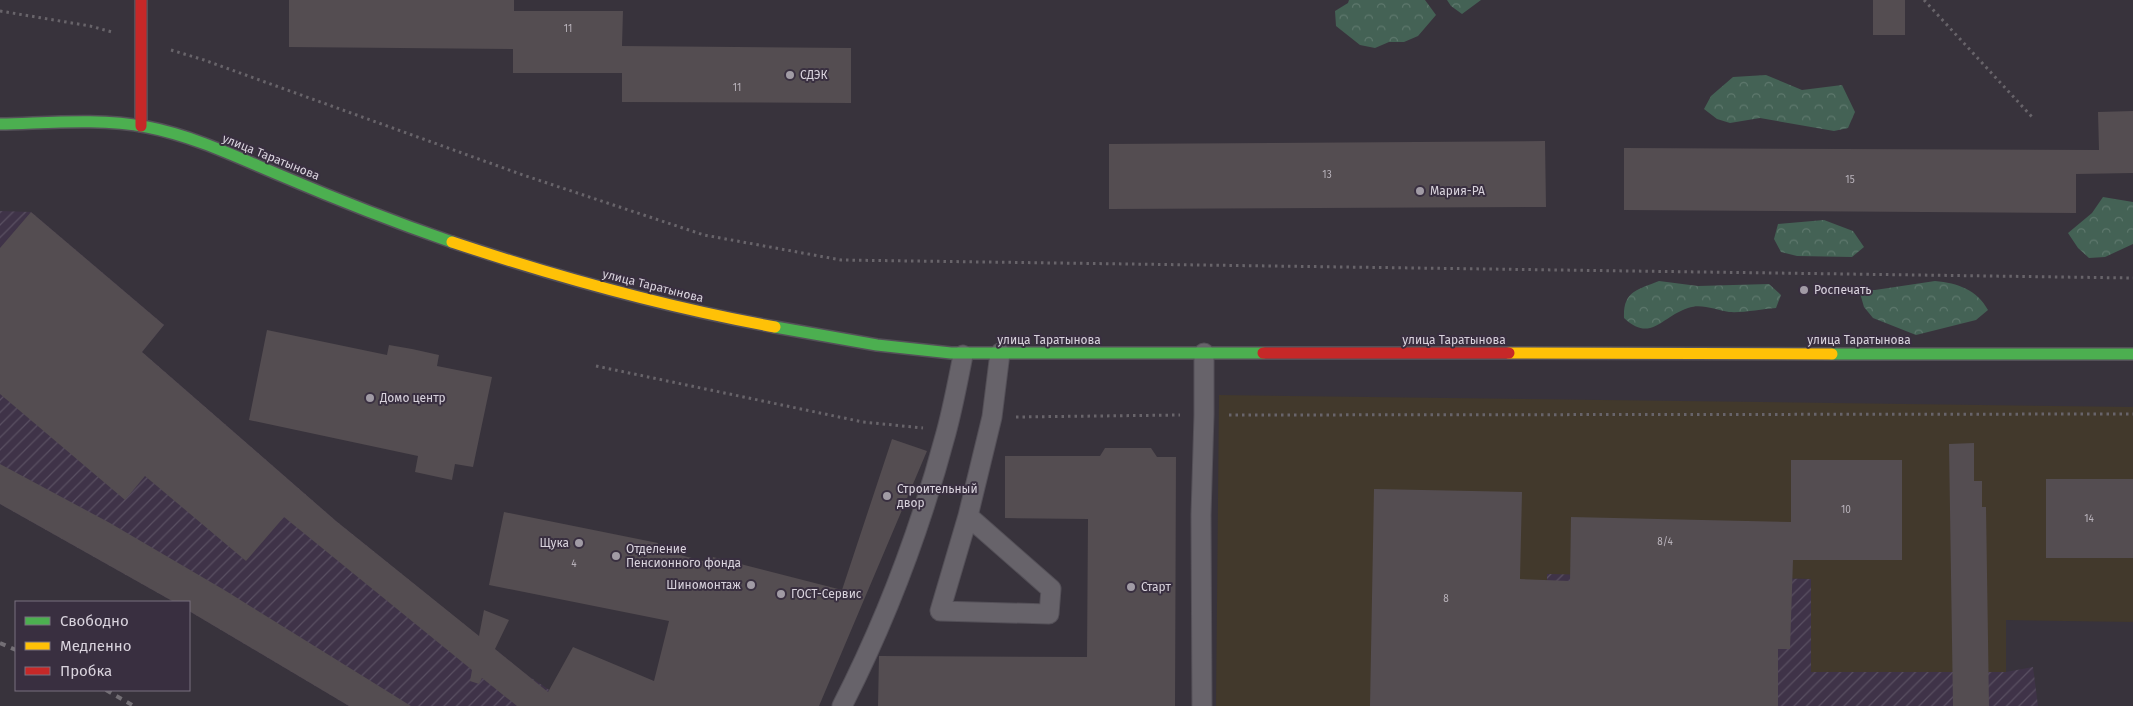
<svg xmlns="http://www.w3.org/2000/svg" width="2133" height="706" font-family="'Fira Sans',sans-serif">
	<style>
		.commercial { fill: #42392c }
		.industrial { fill: url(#industrial-furrows) }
		.forest { fill: url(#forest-crowns) }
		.building { fill: #544d51 }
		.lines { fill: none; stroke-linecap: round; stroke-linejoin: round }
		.lane-casing { stroke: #545058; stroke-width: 21 }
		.fast-casing { stroke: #545058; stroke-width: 14 }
		.slow-casing { stroke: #545058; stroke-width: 14 }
		.jam-casing { stroke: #545058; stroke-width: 14 }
		.path { stroke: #68646a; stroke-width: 3; stroke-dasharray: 2.5 4; stroke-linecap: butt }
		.lane { stroke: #67636a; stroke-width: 19 }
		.fast { stroke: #4caf50; stroke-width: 11 }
		.slow { stroke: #ffc107; stroke-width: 11 }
		.jam { stroke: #c62828; stroke-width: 11 }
		.rail { stroke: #736f75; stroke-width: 4; stroke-dasharray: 6 6; stroke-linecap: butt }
		.poi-dot { fill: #a19ba5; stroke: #392f40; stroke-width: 2 }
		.labels { text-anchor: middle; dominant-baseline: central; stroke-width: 4; stroke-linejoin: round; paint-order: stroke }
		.number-label { font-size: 10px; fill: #b8b2ba }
		.poi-label { font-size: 12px; fill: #d9d3dd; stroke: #392f40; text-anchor: start }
		.street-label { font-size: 12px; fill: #d9d3dd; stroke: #392f40 }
	</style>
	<defs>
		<pattern id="industrial-furrows" width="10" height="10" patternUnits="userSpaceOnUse" patternTransform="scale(1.25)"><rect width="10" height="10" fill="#3f3348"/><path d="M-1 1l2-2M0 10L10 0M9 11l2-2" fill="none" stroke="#5a5062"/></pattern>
		<pattern id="forest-crowns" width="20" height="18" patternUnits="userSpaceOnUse" patternTransform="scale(1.25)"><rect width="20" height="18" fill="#446255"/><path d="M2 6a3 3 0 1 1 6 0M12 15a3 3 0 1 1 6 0" fill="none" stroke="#5e786d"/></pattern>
	</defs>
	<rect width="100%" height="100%" fill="#38333c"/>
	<path class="commercial" d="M1219 395 2133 407V622L2006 620V672H1810L1811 579 1547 575 1546 706H1216Z"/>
	<path class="industrial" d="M0 211 31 212 164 325 142 352 336 521 527 675 573 706H349L189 611V602H174L0 504Z
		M1547 574 1811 579V672H2006L2033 667 2038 706H1546Z"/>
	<path class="forest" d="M1349 0H1425L1436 15 1418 36 1404 42H1389L1375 48 1360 45 1336 26 1335 11 1348 3Z
		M1447 0H1481L1462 14 1451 6Z
		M1766 75 1802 90 1842 85 1855 112 1848 128 1834 131 1760 118 1730 123 1717 119 1704 109 1711 96 1733 77Z
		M2103 197 2133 202V244L2105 257 2089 258 2078 248 2068 233 2092 213Z
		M1824 220 1853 231 1864 247 1852 257 1797 256 1781 252 1774 239 1778 224Z
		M1659 281 1698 286 1769 284 1781 295 1776 308C1761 309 1744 313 1729 312 1716 310 1701 303 1688 308 1661 317 1651 343 1624 318 1623 291 1637 290 1659 281Z
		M1935 281C1958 283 1977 290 1988 310L1976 320 1916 335 1873 318 1864 307 1859 290H1875Z"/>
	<path class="building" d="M289 0H514V11H623L622 46 851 48V103L622 102V73H513V49L289 47Z
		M1873 0H1905V35H1873Z
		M2133 111V173L2076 174V213L1624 210V148L2099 150 2098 112Z
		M1545 141 1546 207 1109 209V144Z
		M31 212 164 325 142 352 336 521 479 636 484 610 509 620 495 649 548 692 573 647 654 681 669 621 489 585 504 512 658 543 657 549 711 563 713 557 842 590 892 439 927 451 819 706H517L482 678 479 684 470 681 472 670 284 517 246 561 145 476 125 500 0 394V248Z
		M267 330 387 355 389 345 412 349 439 355 437 366 492 377 473 467 455 464 452 480 415 472 418 456 249 420Z
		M1974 443V481H1982V507H1986L1989 706H1953L1949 444Z
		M1105 448H1151L1157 457H1176L1175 706H878L879 656 1087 657 1088 519 1005 518V456H1100Z
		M1791 460H1902V560H1793L1790 649H1778V706H1370L1374 489 1522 492 1520 579 1570 581 1571 517 1791 522Z
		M0 464 110 523 226 591 411 706H349L189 611V602H174L0 504Z
		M2046 479H2133V558H2046Z"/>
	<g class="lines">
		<defs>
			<path id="lane" d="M968 516 1051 589 1049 614 940 611 968 516 992 417 1000 353
				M842 706C886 620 921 527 946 433 953 407 958 381 963 355
				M1202 706 1201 515 1204 415V353"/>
			<path id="fast" d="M0 124C49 123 99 118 147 127 194 136 239 158 282 176 338 200 394 222 452 242
				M775 327 877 345 951 353H1263
				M1832 354H2133"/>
			<path id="slow" d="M452 242C557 277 665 307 775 327
				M1509 353 1832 354"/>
			<path id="jam" d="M141 0V126
				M1263 353H1509"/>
		</defs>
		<use href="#lane" class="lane-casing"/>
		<use href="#fast" class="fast-casing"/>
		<use href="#slow" class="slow-casing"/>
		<use href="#jam" class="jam-casing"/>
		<path class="path" d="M1924 0 2033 118
			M0 11 90 26 112 32
			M171 50 204 60 523 175 704 235 841 260 2133 278
			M596 366 863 422 923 428
			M1229 415 2133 414
			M1016 417 1180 415"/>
		<use href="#lane" class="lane"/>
		<use href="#fast" class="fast"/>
		<use href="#slow" class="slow"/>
		<use href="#jam" class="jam"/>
		<path class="rail" d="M0 643 16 650
			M106 690 134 706"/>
	</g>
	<g class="poi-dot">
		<circle cx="790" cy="75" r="5"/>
		<circle cx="1420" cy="191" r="5"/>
		<circle cx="1804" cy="290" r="5"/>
		<circle cx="370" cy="398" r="5"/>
		<circle cx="887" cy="496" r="5"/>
		<circle cx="579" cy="543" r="5"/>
		<circle cx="616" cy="556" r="5"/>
		<circle cx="751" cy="585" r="5"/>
		<circle cx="1131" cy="587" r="5"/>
		<circle cx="781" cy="594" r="5"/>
	</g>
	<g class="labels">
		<g class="number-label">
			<text x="568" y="29">11</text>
			<text x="737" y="88">11</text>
			<text x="1327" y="175">13</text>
			<text x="1850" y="180">15</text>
			<text x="1846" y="510">10</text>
			<text x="2089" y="519">14</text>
			<text x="1665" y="542">8/4</text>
			<text x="574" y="564">4</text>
			<text x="1446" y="599">8</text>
		</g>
		<g class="poi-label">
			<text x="800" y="75">СДЭК</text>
			<text x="1430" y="191">Мария-РА</text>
			<text x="1814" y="290">Роспечать</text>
			<text x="380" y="398">Домо центр</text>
			<text x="897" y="489">Строительный<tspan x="897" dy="14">двор</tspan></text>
			<text x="569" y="543" text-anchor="end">Щука</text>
			<text x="626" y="549">Отделение<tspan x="626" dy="14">Пенсионного фонда</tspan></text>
			<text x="741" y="585" text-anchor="end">Шиномонтаж</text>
			<text x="1141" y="587">Старт</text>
			<text x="791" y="594">ГОСТ-Сервис</text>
		</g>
		<g class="street-label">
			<text transform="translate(271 157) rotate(22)">улица Таратынова</text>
			<text transform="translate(653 286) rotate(14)">улица Таратынова</text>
			<text x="1049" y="340">улица Таратынова</text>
			<text x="1454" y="340">улица Таратынова</text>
			<text x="1859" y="340">улица Таратынова</text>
		</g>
	</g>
	<rect x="15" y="601" width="175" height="90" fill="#392f40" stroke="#79717f"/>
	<rect x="25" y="617" width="25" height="8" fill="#4caf50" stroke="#79717f"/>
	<text x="60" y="626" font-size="15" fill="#d9d3dd">Свободно</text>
	<rect x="25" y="642" width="25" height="8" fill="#ffc107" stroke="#79717f"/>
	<text x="60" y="651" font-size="15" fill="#d9d3dd">Медленно</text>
	<rect x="25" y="667" width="25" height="8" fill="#c62828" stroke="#79717f"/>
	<text x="60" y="676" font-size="15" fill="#d9d3dd">Пробка</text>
</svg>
